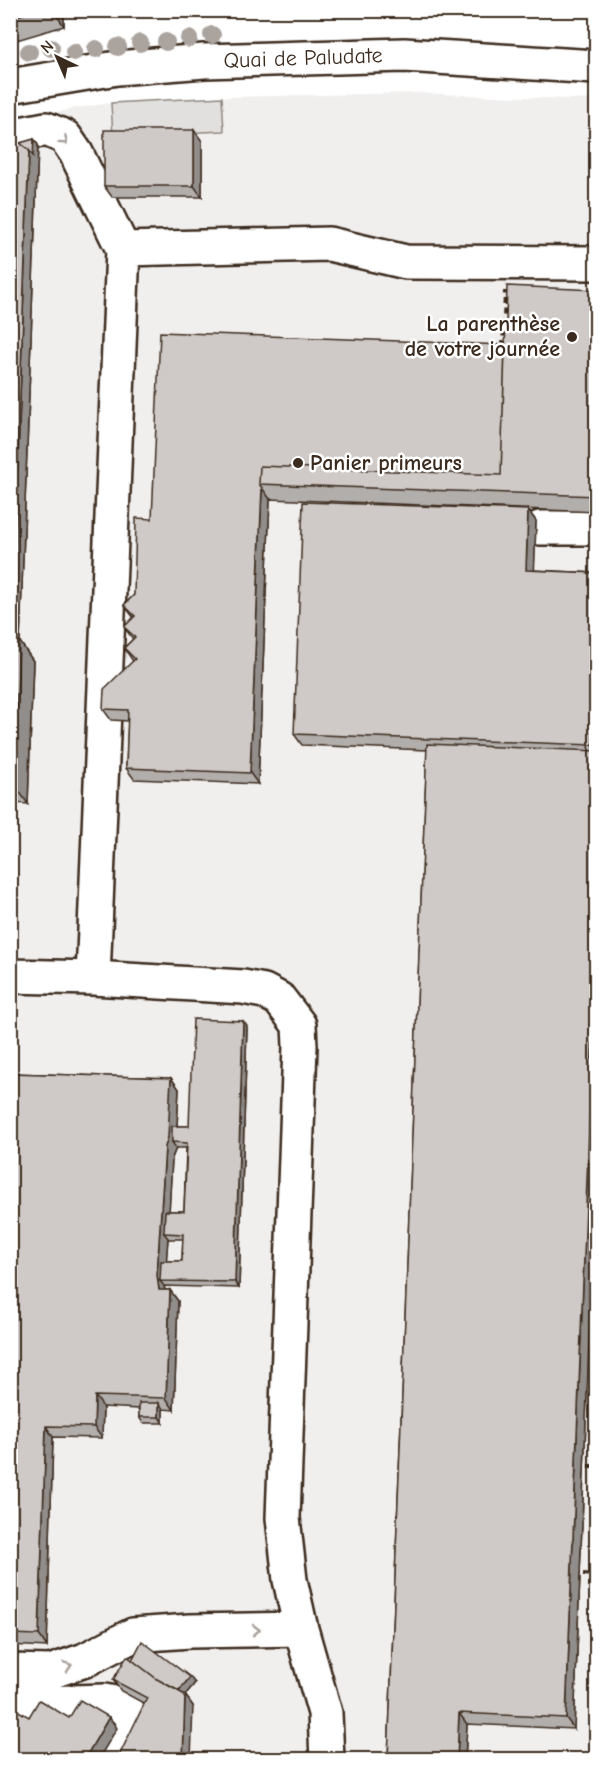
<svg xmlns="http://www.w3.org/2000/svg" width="607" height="1770" font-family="'Comic Neue',sans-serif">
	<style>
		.built { fill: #f1efee }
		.green { fill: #e2e0de; stroke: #8e857e; stroke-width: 1.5 }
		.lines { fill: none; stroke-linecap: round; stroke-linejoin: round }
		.minor-casing { stroke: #3b2a1e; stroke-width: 38 }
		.path { stroke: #3b2a1e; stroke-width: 4; stroke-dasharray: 6 4.5; stroke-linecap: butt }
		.minor { stroke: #fff; stroke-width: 33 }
		.tree { fill: #aaa39e }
		.wall { fill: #b2aeab; stroke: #3b2a1e; stroke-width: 1.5; fill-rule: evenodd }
		.shaded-wall { fill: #918d8b; stroke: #3b2a1e; stroke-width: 1.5 }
		.building { fill: #cfcac7; stroke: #3b2a1e; stroke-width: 1.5 }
		.oneway { stroke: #a79f9a }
		.poi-dot { fill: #3b2a1e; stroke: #fff; stroke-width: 2 }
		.labels { text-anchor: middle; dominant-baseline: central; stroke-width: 5; stroke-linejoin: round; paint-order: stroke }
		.street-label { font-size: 22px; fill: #3b2a1e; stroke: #fff }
		.poi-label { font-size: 22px; font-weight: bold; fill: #3b2a1e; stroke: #fff; text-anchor: end }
	</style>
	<rect width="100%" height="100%" fill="#fff"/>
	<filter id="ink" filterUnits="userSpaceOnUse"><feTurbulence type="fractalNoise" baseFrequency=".0167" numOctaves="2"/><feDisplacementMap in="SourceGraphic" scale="12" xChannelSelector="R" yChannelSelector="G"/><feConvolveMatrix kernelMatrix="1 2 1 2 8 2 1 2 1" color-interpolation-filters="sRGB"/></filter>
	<g filter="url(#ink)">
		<path class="built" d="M415 93 596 100V1759H11L10 123 76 108 111 103 222 97Z"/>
		<path class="green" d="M222 97 224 131 113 136 111 103Z"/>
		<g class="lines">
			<defs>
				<path id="minor" d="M10 86 117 68 204 61 404 55 596 67
					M10 136 46 129 65 137 76 153 123 249
					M540 528H596
					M10 976 93 978
					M10 1671 50 1672 85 1660 133 1635 190 1631 301 1629
					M10 1704 104 1701 119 1704 134 1718 133 1729 115 1760
					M327 1760 325 1713 301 1629 290 1580 283 1518 300 1046 299 1025 279 999 264 991 243 987 93 978 123 249 329 244 406 262 596 263"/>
			</defs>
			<use href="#minor" class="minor-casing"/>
			<path class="path" d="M503 347 505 291
				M588 1466H596
				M583 1574 596 1575"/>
			<use href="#minor" class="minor"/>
		</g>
		<g class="tree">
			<circle cx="212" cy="35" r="9"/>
			<circle cx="189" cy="39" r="9"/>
			<circle cx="166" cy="42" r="9"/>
			<circle cx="140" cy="43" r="9"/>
			<circle cx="118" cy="47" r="9"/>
			<circle cx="51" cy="48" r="9"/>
			<circle cx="96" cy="49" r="9"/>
			<circle cx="29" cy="52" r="9"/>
			<circle cx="74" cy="52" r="9"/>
		</g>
		<path class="wall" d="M10 10H64V26L10 42Z
			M10 139 20 143 34 139 38 145 20 642 33 661 28 804 14 803 10 888Z
			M202 141V197H112L104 186Z
			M597 290V512L270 499 258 784 134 779 126 768 128 721 111 720 103 709 133 661 124 648 133 639 124 627 134 618 124 605 134 595 152 519 505 345Z
			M528 510 536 521 534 570 597 573V1138L574 1729 467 1724 465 1760H388L427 750 302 745 294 734Z
			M247 1026 239 1288 164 1286 165 1290H170L178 1301 174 1410 163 1409V1423H143L139 1417V1409L103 1407 102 1438 53 1437 47 1647 10 1645V1073L171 1078 179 1089 177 1126H189ZM176 1148H186L184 1211H169L172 1158ZM168 1238V1239H183L182 1261H166Z
			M132 1660 195 1683 185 1695 193 1706 145 1704 121 1691 113 1680Z"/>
		<path class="shaded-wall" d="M53 10H64V26Z
			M194 130 202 141V197L194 186Z
			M34 139 38 145 20 642 33 661 28 804 14 784 11 649 29 150Z
			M262 488 270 499 258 784 250 773Z
			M528 510 536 521 534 581 526 570Z
			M593 719 597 724V750L593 745Z
			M10 799 14 803 10 888Z
			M597 924V1138L574 1729 566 1718Z
			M243 1021 247 1026 239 1288 235 1282Z
			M171 1078 179 1089 176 1142H172L176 1148 172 1158 168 1233H164L168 1238 165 1281H160L164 1286 167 1301 159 1290 157 1275 165 1147Z
			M170 1290 178 1301 174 1410 166 1398Z
			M95 1396 103 1407 102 1438 94 1427Z
			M159 1403 163 1409V1423L159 1417Z
			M46 1426 53 1437 47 1647 39 1635Z
			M190 1677 195 1683 181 1700 177 1694Z
			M185 1695 193 1706 191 1760H183Z
			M459 1713 467 1724 465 1760H457Z
			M109 1717 117 1728 98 1760H84Z"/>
		<path class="building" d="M10 10H37L10 18Z
			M104 130H194V186H104Z
			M14 138 29 150 11 641H10V139Z
			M34 139 33 156 29 150 20 143Z
			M507 286 597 290V496L259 484 260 466 501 475Z
			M160 332 505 345 501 475 260 466 259 484 262 488 250 773 126 768 128 710 103 709 104 689 135 659 124 648 135 637 124 627 135 616 124 605 134 595 136 520V518L152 519Z
			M303 502 528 510 526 570 597 573V720L593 719V745L294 734Z
			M10 641H19L14 784H10Z
			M427 744 597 751V924L566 1718 459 1713 457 1760H388Z
			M193 1019 243 1021 235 1282 160 1281 161 1261H182L183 1234 164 1233 165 1211H184L187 1143 172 1142V1126H189Z
			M10 1073 171 1078 168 1137 165 1147 157 1275 159 1290H170L166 1398 95 1396 94 1427 46 1426 39 1635 10 1634Z
			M139 1403H159V1417H139Z
			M142 1641 190 1677 179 1691 157 1679 132 1660Z
			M127 1656 157 1679 185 1695 183 1760H117L147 1698 113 1680Z
			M39 1700 69 1718 80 1700 109 1717 84 1760H10V1706L29 1717Z"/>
		<defs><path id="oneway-chevron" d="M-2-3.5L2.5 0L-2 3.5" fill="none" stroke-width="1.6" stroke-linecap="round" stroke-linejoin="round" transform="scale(1.5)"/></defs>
		<g class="oneway">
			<use href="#oneway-chevron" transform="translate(64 141) rotate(42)"/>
			<use href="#oneway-chevron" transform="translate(256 1630) rotate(-1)"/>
			<use href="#oneway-chevron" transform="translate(68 1666) rotate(-19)"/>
		</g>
	</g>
	<g class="poi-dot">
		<circle cx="572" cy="337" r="6"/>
		<circle cx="298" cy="463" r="6"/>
	</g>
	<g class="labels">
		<g class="street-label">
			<text transform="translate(303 58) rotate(-2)">Quai de Paludate</text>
		</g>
		<g class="poi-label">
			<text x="560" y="324">La parenthèse<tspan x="560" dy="25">de votre journée</tspan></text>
			<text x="310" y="463" text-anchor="start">Panier primeurs</text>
		</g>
	</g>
	<rect width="607" height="1770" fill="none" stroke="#fff" stroke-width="36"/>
	<rect x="18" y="18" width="571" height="1734" fill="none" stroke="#3b2a1e" stroke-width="2" filter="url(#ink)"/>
	<g transform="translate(57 57) rotate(316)" stroke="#ffffff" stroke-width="4.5" paint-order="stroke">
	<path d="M0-4.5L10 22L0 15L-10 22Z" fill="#3b2a1e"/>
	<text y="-9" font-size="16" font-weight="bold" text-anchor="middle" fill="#3b2a1e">N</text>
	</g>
</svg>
